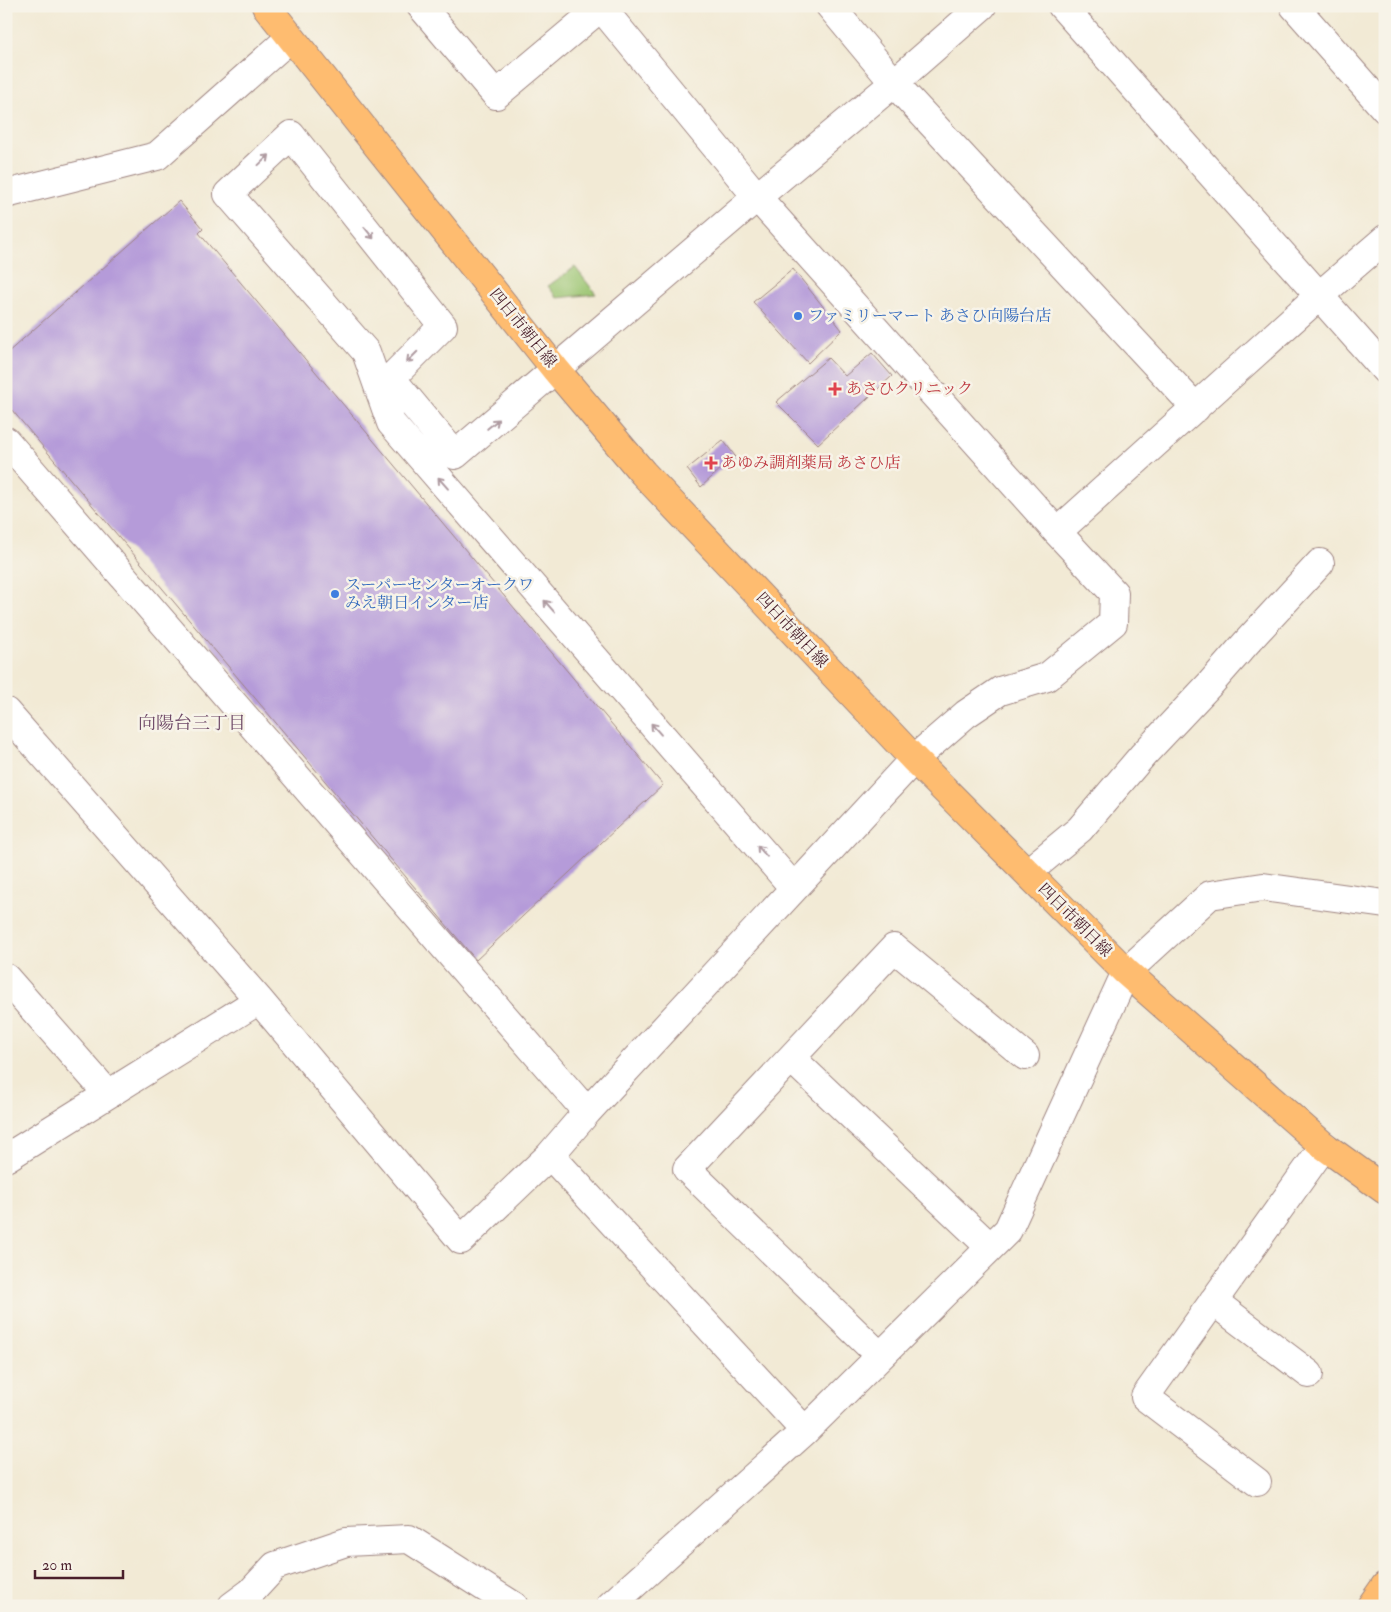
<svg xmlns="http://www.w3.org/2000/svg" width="1391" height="1612" font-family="'IM FELL Double Pica','Noto Serif JP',serif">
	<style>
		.green { fill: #9ac470; stroke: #72724e }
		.building { fill: #b59bd9 }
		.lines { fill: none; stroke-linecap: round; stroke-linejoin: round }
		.minor-casing { stroke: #9e8480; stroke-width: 30 }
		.major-casing { stroke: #9e8480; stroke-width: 30 }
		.minor { stroke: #fff; stroke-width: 28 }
		.major { stroke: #febc70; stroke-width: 28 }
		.oneway { stroke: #ae9aa0 }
		.shop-dot { fill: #3f7fe0; stroke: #f7f3e8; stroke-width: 2 }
		.health-dot { fill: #e0444e; stroke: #f7f3e8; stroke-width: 2 }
		.labels { text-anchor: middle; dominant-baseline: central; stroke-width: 5; stroke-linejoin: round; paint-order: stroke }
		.shop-label { font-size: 16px; fill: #366cbe; stroke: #f7f3e8; text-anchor: start }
		.street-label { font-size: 16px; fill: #4a1f2b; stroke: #f7f3e8 }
		.health-label { font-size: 16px; fill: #be3a42; stroke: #f7f3e8; text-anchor: start }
		.neighbourhood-label { font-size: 18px; fill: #6f4a68; stroke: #f7f3e8 }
	</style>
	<rect width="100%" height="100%" fill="#f7f3e8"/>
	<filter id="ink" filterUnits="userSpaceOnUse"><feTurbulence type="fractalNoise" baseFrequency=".02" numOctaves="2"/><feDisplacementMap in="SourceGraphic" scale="10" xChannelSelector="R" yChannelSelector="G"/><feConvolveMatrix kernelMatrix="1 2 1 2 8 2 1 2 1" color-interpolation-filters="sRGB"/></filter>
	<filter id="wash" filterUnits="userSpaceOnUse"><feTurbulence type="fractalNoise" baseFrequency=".0096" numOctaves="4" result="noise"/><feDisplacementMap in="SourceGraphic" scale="20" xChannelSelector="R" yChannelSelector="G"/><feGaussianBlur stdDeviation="1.12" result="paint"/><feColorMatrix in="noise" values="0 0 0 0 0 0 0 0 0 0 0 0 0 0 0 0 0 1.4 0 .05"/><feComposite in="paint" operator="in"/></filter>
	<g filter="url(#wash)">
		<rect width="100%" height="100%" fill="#f2ead5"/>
		<path class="green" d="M575 267 596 294 557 298 548 286Z"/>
		<g id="blocks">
			<path class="building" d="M179 201 203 229 199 233 663 785 476 960 6 403V354Z
				M793 269 842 330 808 363 753 302Z
				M872 353 892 376 818 444 776 402 828 358 845 376Z
				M723 440 735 456 701 487 687 469Z"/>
		</g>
	</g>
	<g filter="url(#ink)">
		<use href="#blocks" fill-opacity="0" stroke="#9e8480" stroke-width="1"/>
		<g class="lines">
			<defs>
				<path id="minor" d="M421 6 496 95 601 7
					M830 6 894 83 1196 408
					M1062 6 1385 370
					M1294 6 1385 109
					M6 194 157 156 290 38
					M6 441 587 1112
					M1057 532 1320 295 1385 239
					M6 712 259 1000 461 1240 550 1155 587 1112 914 759 966 714 1000 691 1047 677 1113 623 1114 593 1057 532 757 197 600 6
					M1028 872 1080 829 1143 755 1211 683 1247 642 1320 563
					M794 888 391 423 366 352 228 194 291 135 443 326 391 378 455 455 757 197 894 83 982 6
					M6 978 108 1094
					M791 1058 990 1247
					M550 1155 805 1431
					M6 1158 259 1000
					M1213 1301 1309 1374
					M880 1356 687 1169 894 948 1025 1056
					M1257 1482 1145 1397 1324 1146
					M232 1606 251 1592 275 1566 346 1542 409 1539 514 1606
					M610 1606 805 1431 1008 1230 1126 972 1210 895 1263 887 1385 904"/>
				<path id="major" d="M266 6 556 370 643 473 914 759 1126 972 1324 1146 1385 1190
					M1371 1606 1385 1586"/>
			</defs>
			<use href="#minor" class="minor-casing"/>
			<use href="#major" class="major-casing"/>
			<use href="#minor" class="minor"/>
			<use href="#major" class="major"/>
		</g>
		<defs><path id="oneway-shaft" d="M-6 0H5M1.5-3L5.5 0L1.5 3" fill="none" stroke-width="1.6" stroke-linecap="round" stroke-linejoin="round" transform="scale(1.25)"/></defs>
		<g class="oneway">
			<use href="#oneway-shaft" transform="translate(264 160) rotate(-43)"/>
			<use href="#oneway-shaft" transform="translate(369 233) rotate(51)"/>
			<use href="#oneway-shaft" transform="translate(412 357) rotate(135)"/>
			<use href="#oneway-shaft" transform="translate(493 424) rotate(-40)"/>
			<use href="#oneway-shaft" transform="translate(443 483) rotate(-131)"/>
			<use href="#oneway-shaft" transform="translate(549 606) rotate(-131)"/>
			<use href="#oneway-shaft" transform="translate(656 729) rotate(-131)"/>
			<use href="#oneway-shaft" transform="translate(762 851) rotate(-131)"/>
		</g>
	</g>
	<g class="shop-dot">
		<circle cx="798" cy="316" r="5"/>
		<circle cx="335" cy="594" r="5"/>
	</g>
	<g class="health-dot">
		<path d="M832.5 381.5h5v5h5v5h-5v5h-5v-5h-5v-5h5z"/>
		<path d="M708.5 455.5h5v5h5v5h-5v5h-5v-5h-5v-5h5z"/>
	</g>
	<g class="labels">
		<g class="shop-label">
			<text x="808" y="316">ファミリーマート あさひ向陽台店</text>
			<text x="345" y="585">スーパーセンターオークワ<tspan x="345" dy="18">みえ朝日インター店</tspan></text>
		</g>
		<g class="street-label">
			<text transform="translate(523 328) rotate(51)">四日市朝日線</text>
			<text transform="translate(792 630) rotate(47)">四日市朝日線</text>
			<text transform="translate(1075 920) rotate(45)">四日市朝日線</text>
		</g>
		<g class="health-label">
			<text x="846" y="389">あさひクリニック</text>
			<text x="721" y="463">あゆみ調剤薬局 あさひ店</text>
		</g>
		<g class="neighbourhood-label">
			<text x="192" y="723">向陽台三丁目</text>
		</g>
	</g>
	<rect width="1391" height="1612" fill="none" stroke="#f7f3e8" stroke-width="25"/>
	<path d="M35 1570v8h88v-8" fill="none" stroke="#4a1f2b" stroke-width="2.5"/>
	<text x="42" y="1570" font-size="15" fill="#4a1f2b" stroke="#f7f3e8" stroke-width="4" paint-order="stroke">20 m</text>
</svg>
